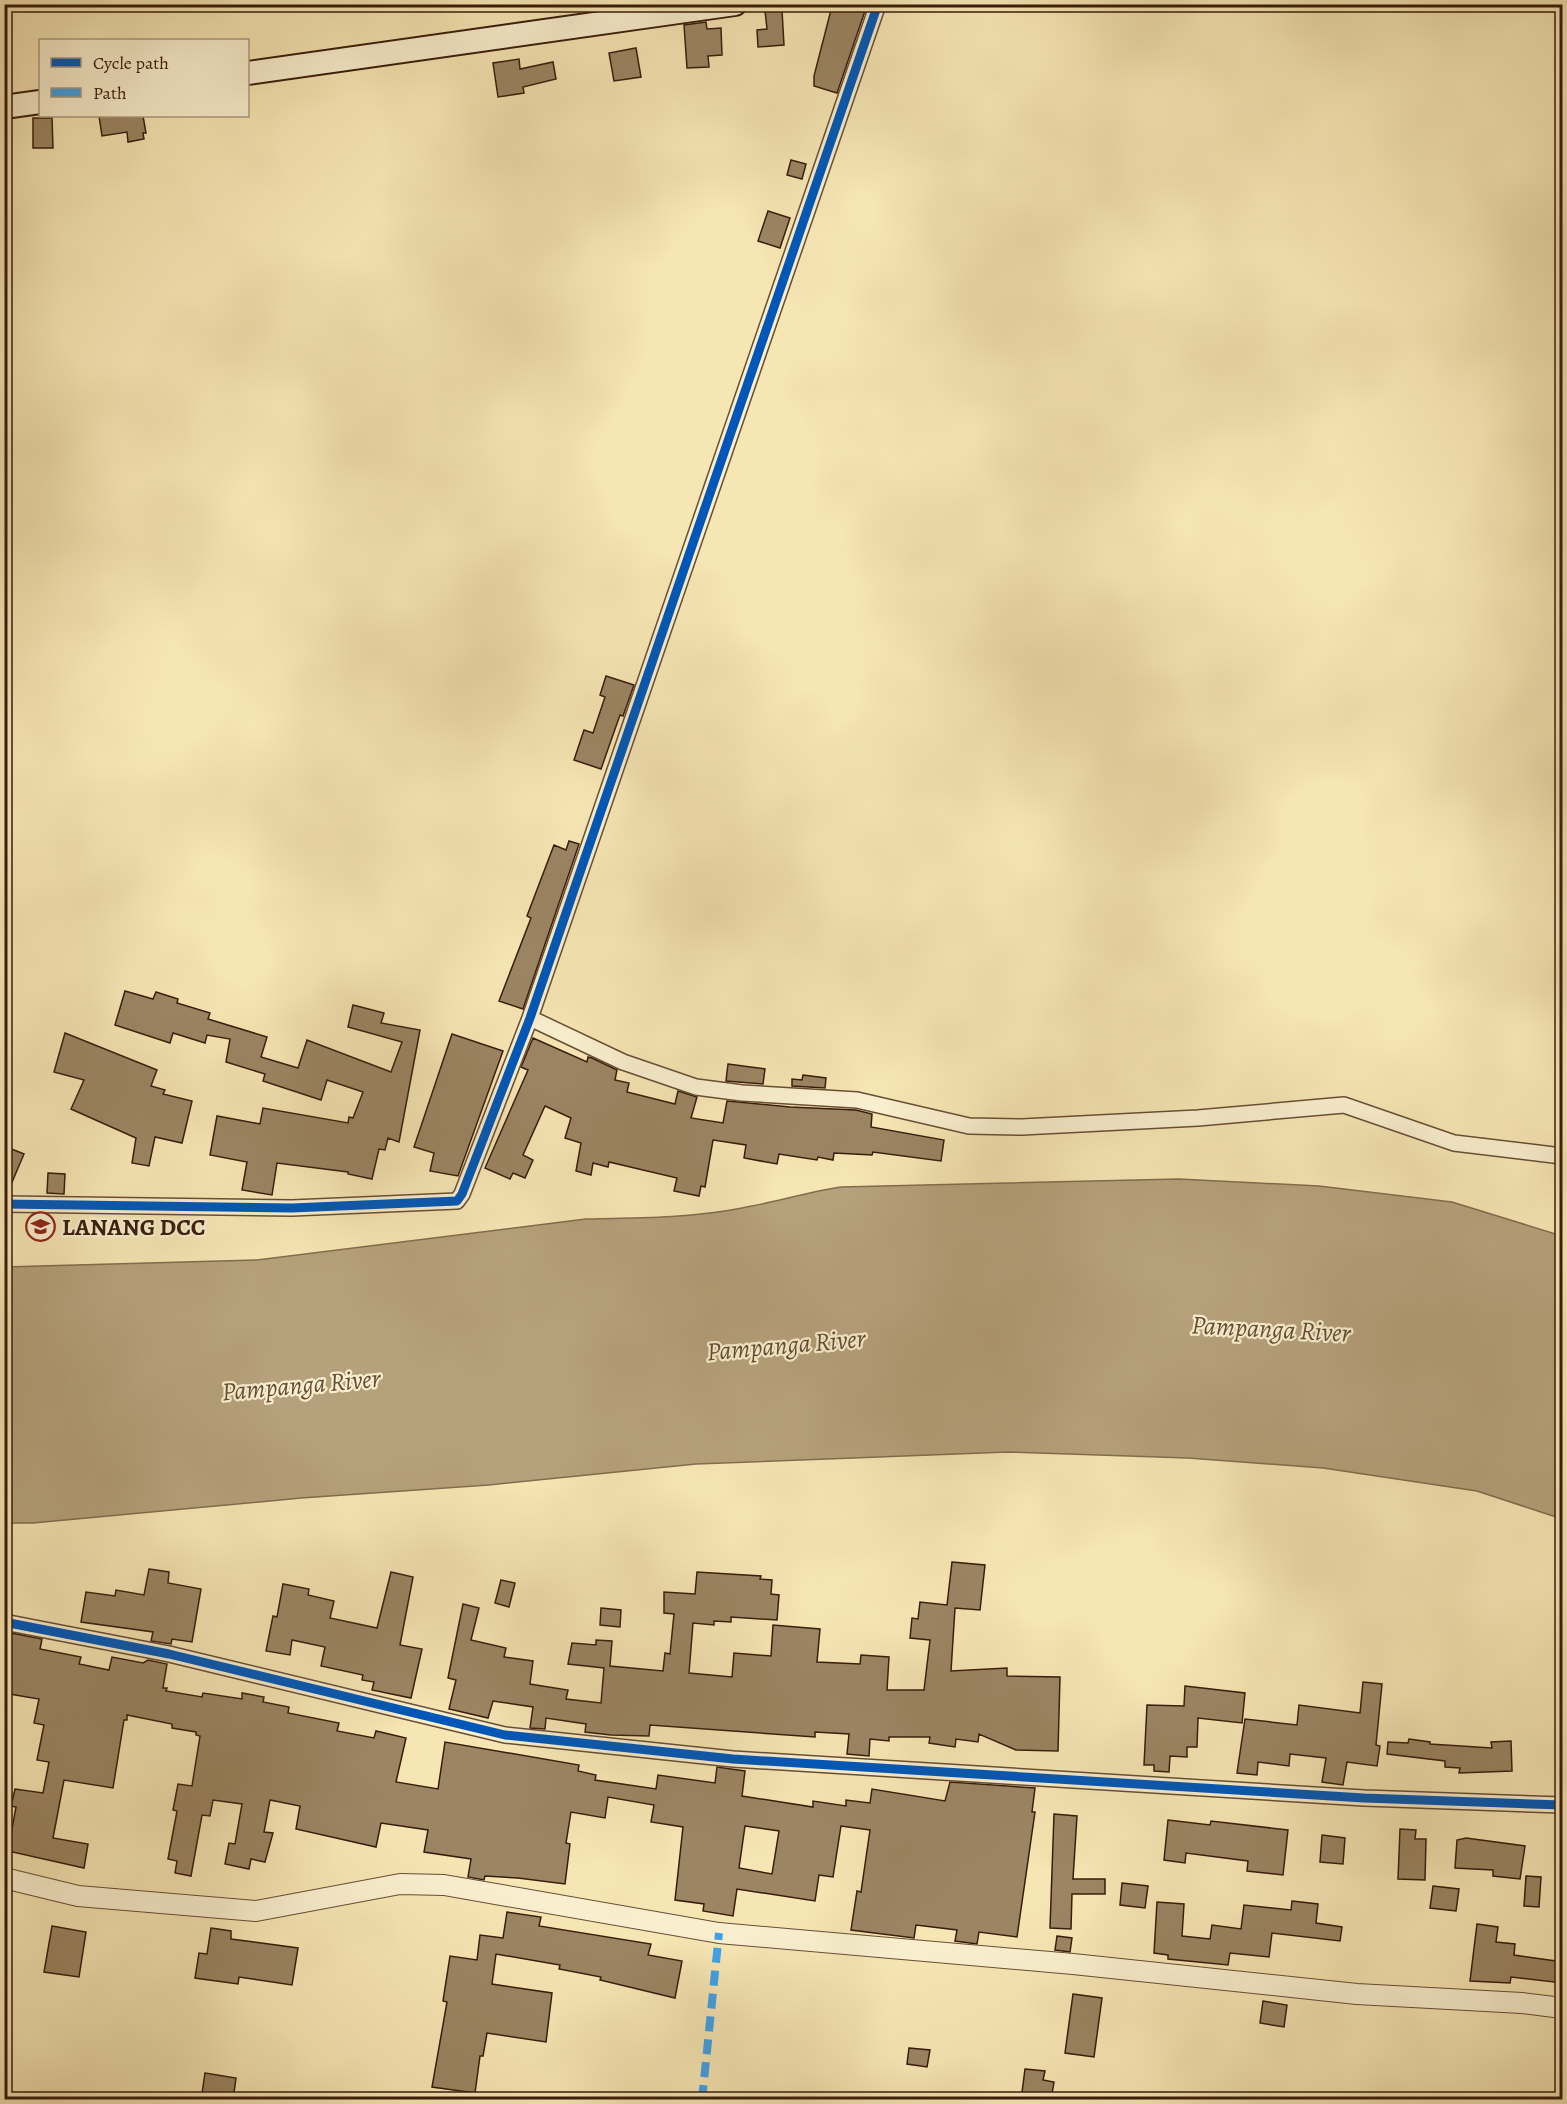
<svg xmlns="http://www.w3.org/2000/svg" width="1567" height="2104" font-family="Alegreya,serif">
	<style>
		.water { fill: #b5a17b; stroke: #836c4e; stroke-width: 1.5 }
		.building { fill: #9b8563; stroke: #381c0b; stroke-width: 1.5; fill-rule: evenodd }
		.lines { fill: none; stroke-linecap: round; stroke-linejoin: round }
		.minor-casing { stroke: #684e35; stroke-width: 18 }
		.tertiary-casing { stroke: #684e35; stroke-width: 22 }
		.secondary-casing { stroke: #381c0b; stroke-width: 26 }
		.minor { stroke: #f9efce; stroke-width: 15 }
		.tertiary { stroke: #f9efce; stroke-width: 20 }
		.secondary { stroke: #f9efce; stroke-width: 22 }
		.quiet { stroke: #3fa2e9; stroke-width: 8; stroke-dasharray: 15 8; stroke-linecap: butt }
		.cycleway-casing { stroke: #f9efce; stroke-width: 13 }
		.cycleway { stroke: #0057b8; stroke-width: 9 }
		.labels { text-anchor: middle; dominant-baseline: central; stroke-width: 4.5; stroke-linejoin: round; paint-order: stroke }
		.poi-label { font-size: 24px; font-weight: bold; fill: #381c0b; stroke: #f9efce; text-anchor: start }
		.water-label { font-size: 26px; font-style: italic; fill: #644b32; stroke: #f9efce }
	</style>
	<rect width="100%" height="100%" fill="#f6e6b4"/>
	<filter id="stains"><feTurbulence type="fractalNoise" baseFrequency=".00333" numOctaves="4"/><feColorMatrix values="0 0 0 0 .2 0 0 0 0 .09 0 0 0 0 .02 0 0 0 .5 -.17"/></filter>
	<radialGradient id="worn" r=".72"><stop offset=".6" stop-color="#630" stop-opacity="0"/><stop offset="1" stop-color="#630" stop-opacity=".3"/></radialGradient>
	<path class="water" d="M1179 1179 1319 1186 1452 1202 1562 1236V1519L1477 1491 1323 1468 1188 1458 1008 1452 696 1464 489 1485 301 1498 33 1523H5V1267L257 1260 586 1219C637 1218 692 1218 742 1208 776 1202 808 1192 841 1187Z"/>
	<path class="building" d="M835 4 867 5 837 93 814 86V76L832 6Z
		M782 10 784 45 758 47 757 30 767 29 765 11Z
		M706 22 707 29 721 28 722 55 708 56 709 67 687 68 684 25Z
		M636 48 641 77 614 81 609 53Z
		M519 59 520 69 553 62 556 79 523 87 524 93 498 97 493 63Z
		M99 116H143L146 133H143L144 139 128 142 127 132 102 136Z
		M33 118H52L53 148H33Z
		M791 160 806 164 802 179 787 175Z
		M768 211 790 218 780 248 758 241Z
		M606 676 634 685 623 716 620 715 601 769 574 760 584 730 593 733 605 697 600 695Z
		M569 841 579 844 523 1009 499 1001 531 918 527 916 554 845 566 850Z
		M125 991 153 999 156 992 178 999 177 1003 210 1013 208 1019 267 1037 261 1057 298 1068 307 1040 391 1072 402 1042 348 1027 353 1005 384 1013 381 1023 420 1030 399 1142 388 1138 385 1150 379 1149 372 1179 348 1174V1172L277 1163 272 1195 242 1190 247 1162 210 1155 217 1116 260 1124 263 1108 348 1123 349 1117 353 1118 363 1092 327 1080 321 1100 263 1081 265 1074 226 1062 230 1039 207 1035 205 1043 173 1033 170 1043 115 1025Z
		M65 1033 157 1070 151 1086 165 1090 163 1094 192 1101 182 1143 155 1137 149 1166 132 1163 136 1138 71 1109 84 1080 54 1072Z
		M452 1034 503 1051 458 1176 430 1171 434 1153 414 1147Z
		M533 1038 587 1062 588 1057 592 1058 617 1070 615 1080 629 1083 627 1092 675 1104 678 1091 697 1097 691 1118 723 1123 727 1101 790 1107 856 1110 872 1114 871 1127 944 1140 941 1161 873 1152 872 1155 834 1153 833 1160 818 1157 817 1160 779 1154 777 1164 744 1158 746 1145 713 1140 705 1187 701 1186 699 1196 674 1191 677 1178 609 1162 608 1167 593 1163 591 1175 576 1171 581 1143 565 1138 571 1118 545 1106 523 1155 533 1160 525 1178 513 1173 510 1179 485 1168 528 1070 521 1067Z
		M728 1064 765 1069 763 1084 726 1081Z
		M803 1075 826 1078 825 1088 792 1086V1079L802 1080Z
		M4 1146 24 1154 7 1194H4Z
		M48 1173 65 1174 64 1194 47 1193Z
		M952 1562 985 1565 980 1610 955 1608 951 1671 1007 1668V1676L1060 1677 1058 1751 1016 1750 979 1734 978 1742 956 1739 955 1747 929 1743 930 1737H889V1741L870 1739 869 1756 847 1754 849 1734 815 1732V1737L650 1725 649 1736 611 1735 585 1732 586 1724 546 1718 545 1729 530 1728 533 1707 493 1701 488 1718 449 1709 456 1680 448 1678 463 1604 479 1608 471 1640 506 1648 504 1657 533 1661 530 1684 568 1690 566 1699 601 1703 604 1668 568 1664 572 1643 596 1645V1640L612 1641 610 1666 663 1671 665 1653 670 1654 674 1614 664 1613V1592L695 1594 697 1572 761 1576 760 1579 772 1580 771 1594 779 1595 777 1620 731 1617V1622L714 1621V1625L693 1623 689 1673 732 1677 734 1653 771 1656 773 1625 820 1629 817 1662 860 1664 861 1655 889 1657 887 1690H924L930 1640 910 1638 912 1618 918 1619 920 1602 947 1605Z
		M149 1569 169 1572 168 1583 201 1589 192 1642 172 1639 171 1644 151 1641 153 1632 81 1622 86 1592 115 1596 116 1590 144 1595Z
		M391 1572 413 1577 400 1645 422 1649 411 1698 372 1690 374 1682 362 1680 363 1675 321 1666 325 1647 292 1640 290 1655 266 1651 273 1616 277 1617 283 1584 309 1589 308 1595 334 1601 330 1618 377 1628Z
		M501 1580 515 1583 509 1607 495 1603Z
		M601 1608 621 1610 620 1627 600 1625Z
		M11 1633 42 1639 40 1649 81 1657 79 1664 109 1670 112 1657 143 1663 148 1660 167 1664 163 1688H167L166 1691 202 1697 203 1693 242 1699V1693L264 1697 263 1702 289 1707 288 1713 339 1723 337 1731 374 1738 376 1731 406 1738 396 1782 438 1789 445 1742 579 1765 578 1771 596 1775 595 1780 656 1789 658 1775 715 1783 717 1767 745 1771 742 1796 813 1807V1801L846 1806V1800L870 1803 872 1789 945 1801 950 1782 1035 1788 1032 1812H1035L1017 1937 979 1932 977 1944 955 1941 957 1930 916 1925 914 1938 851 1930 857 1891 861 1892 870 1830 841 1826 833 1877 819 1875 815 1901 737 1889 733 1916 703 1911 704 1904 675 1900 683 1827 651 1822 654 1805 608 1797 605 1818 571 1812 566 1843 570 1844 565 1884 518 1878 485 1876 484 1880 468 1877 471 1859 424 1852 428 1830 381 1823 376 1847 296 1829 300 1806 270 1800 264 1832 273 1833 265 1862 251 1859 249 1869 225 1864 229 1843 235 1844 242 1804 213 1800 210 1816 202 1815 191 1876 175 1873 177 1861 168 1859 177 1811 173 1810 178 1784 192 1786 200 1736 196 1735V1732L172 1728V1724L127 1715V1720H124L113 1788 64 1780 53 1838 88 1844 84 1868 8 1851 16 1807 11 1806 15 1789 43 1793 49 1762 37 1760 44 1725 34 1723 39 1699 4 1693V1641L9 1642ZM745 1826 779 1831 772 1874 739 1868Z
		M1363 1682 1382 1684 1376 1745 1380 1746 1377 1766 1347 1762 1343 1785 1322 1782 1326 1758 1290 1754 1289 1766 1258 1762 1257 1775 1237 1773 1245 1719 1297 1725 1299 1705 1360 1713Z
		M1185 1686 1245 1693 1242 1723 1198 1718 1197 1747H1187V1757L1170 1756 1169 1772 1154 1771V1765H1144L1147 1705 1184 1706Z
		M1409 1739 1430 1742V1744L1492 1748 1491 1742 1511 1741 1512 1771 1459 1773 1460 1768 1445 1767V1761L1387 1754 1388 1742 1408 1743Z
		M1054 1814 1077 1816 1073 1879H1105V1894H1072L1071 1929 1050 1928Z
		M1168 1820 1210 1825 1211 1821 1288 1830 1283 1875 1247 1871 1248 1861 1186 1853 1185 1863 1164 1860Z
		M1400 1829 1416 1830 1415 1839H1426L1425 1880 1398 1879Z
		M1322 1835 1345 1838 1343 1864 1320 1862Z
		M1466 1838 1525 1846 1520 1879 1493 1876V1870L1455 1868 1457 1840Z
		M1526 1876 1541 1877 1539 1907 1524 1906Z
		M1122 1883 1148 1886 1145 1908 1120 1905Z
		M1433 1886 1459 1889 1456 1911 1430 1908Z
		M1292 1901 1318 1904 1316 1923 1342 1927 1340 1941 1272 1933 1269 1957 1230 1953 1228 1965 1168 1959V1955L1154 1953 1157 1902 1184 1904 1182 1936 1210 1939 1212 1925 1241 1929 1244 1905 1291 1910Z
		M507 1912 541 1917 539 1926 651 1944 648 1955 682 1961 675 1998 600 1980 601 1977 559 1969 560 1965 496 1954 492 1984 552 1993 546 2042 487 2033 483 2056H480L475 2093 432 2087 447 2002 443 2001 450 1956 477 1960 480 1935 503 1938Z
		M1477 1924 1498 1927 1496 1942 1515 1944 1514 1955 1563 1962V1983L1511 1977 1510 1983 1470 1981Z
		M52 1926 86 1932 79 1977 44 1972Z
		M211 1928 231 1931V1939L298 1948 292 1985 239 1977 238 1984 195 1978 199 1953 207 1954Z
		M1057 1936 1072 1938 1070 1952 1055 1950Z
		M1073 1994 1102 1998 1094 2057 1065 2053Z
		M1263 2001 1287 2005 1284 2027 1260 2023Z
		M909 2048 930 2050 927 2067 907 2064Z
		M1025 2069 1045 2071 1043 2080 1054 2082 1051 2100H1021Z
		M205 2073 236 2078 233 2100H201Z"/>
	<g class="lines">
		<defs>
			<path id="minor" d="M530 1018 623 1062 696 1087 742 1093 857 1100 969 1126 1022 1127 1198 1118 1344 1105 1454 1143 1562 1156
				M4 1204 292 1208 457 1201 462 1194 530 1018 878 4
				M4 1622 169 1654 505 1735 733 1759 1364 1798 1562 1805"/>
			<path id="tertiary" d="M4 1878 78 1896 256 1911 400 1884 444 1885 719 1933 1073 1964 1357 1994 1522 2003 1562 2008"/>
			<path id="secondary" d="M248 73 735 4
				M4 107 40 102"/>
		</defs>
		<use href="#minor" class="minor-casing"/>
		<use href="#tertiary" class="tertiary-casing"/>
		<use href="#secondary" class="secondary-casing"/>
		<use href="#minor" class="minor"/>
		<use href="#tertiary" class="tertiary"/>
		<use href="#secondary" class="secondary"/>
		<path class="quiet" d="M702 2100 719 1933"/>
		<defs>
			<path id="cycleway" d="M4 1204 292 1208 457 1201 462 1194 530 1018 878 4
				M4 1622 169 1654 505 1735 733 1759 1364 1798 1562 1805"/>
		</defs>
		<use href="#cycleway" class="cycleway-casing"/>
		<use href="#cycleway" class="cycleway"/>
	</g>
	<defs>
		<symbol id="school-ring" viewBox="-11 -11 22 22"><circle r="9.5" fill="#f9efce" stroke="#8f2418" stroke-width="1.5"/><path d="M0-5L7-2L0 1L-7-2ZM-4 1L0 2.5L4 1V4Q0 6-4 4Z" fill="#8f2418"/></symbol>
	</defs>
	<g fill-rule="evenodd">
		<use href="#school-ring" x="24" y="1210" width="33" height="33"/>
	</g>
	<g class="labels">
		<g class="poi-label">
			<text x="62" y="1227">LANANG DCC</text>
		</g>
		<g class="water-label">
			<text transform="translate(1271 1329) rotate(3)">Pampanga River</text>
			<text transform="translate(786 1345) rotate(-5)">Pampanga River</text>
			<text transform="translate(301 1385) rotate(-5)">Pampanga River</text>
		</g>
	</g>
	<rect width="1567" height="2104" fill="none" stroke="#f6e6b4" stroke-width="24"/>
	<rect x="6" y="6" width="1555" height="2092" fill="none" stroke="#381c0b" stroke-width="3"/>
	<rect x="12" y="12" width="1543" height="2080" fill="none" stroke="#381c0b" stroke-width="1.5"/>
	<rect x="39" y="39" width="210" height="78" fill="#f9efce" stroke="#ac9b80" stroke-width="1.5"/>
	<rect x="51" y="58" width="30" height="9" fill="#0057b8" stroke="#ac9b80" stroke-width="1.5"/>
	<text x="93" y="69" font-size="18" fill="#381c0b">Cycle path</text>
	<rect x="51" y="88" width="30" height="9" fill="#3fa2e9" stroke="#ac9b80" stroke-width="1.5"/>
	<text x="93" y="99" font-size="18" fill="#381c0b">Path</text>
	<rect width="100%" height="100%" filter="url(#stains)"/>
	<rect width="100%" height="100%" fill="url(#worn)"/>
</svg>
